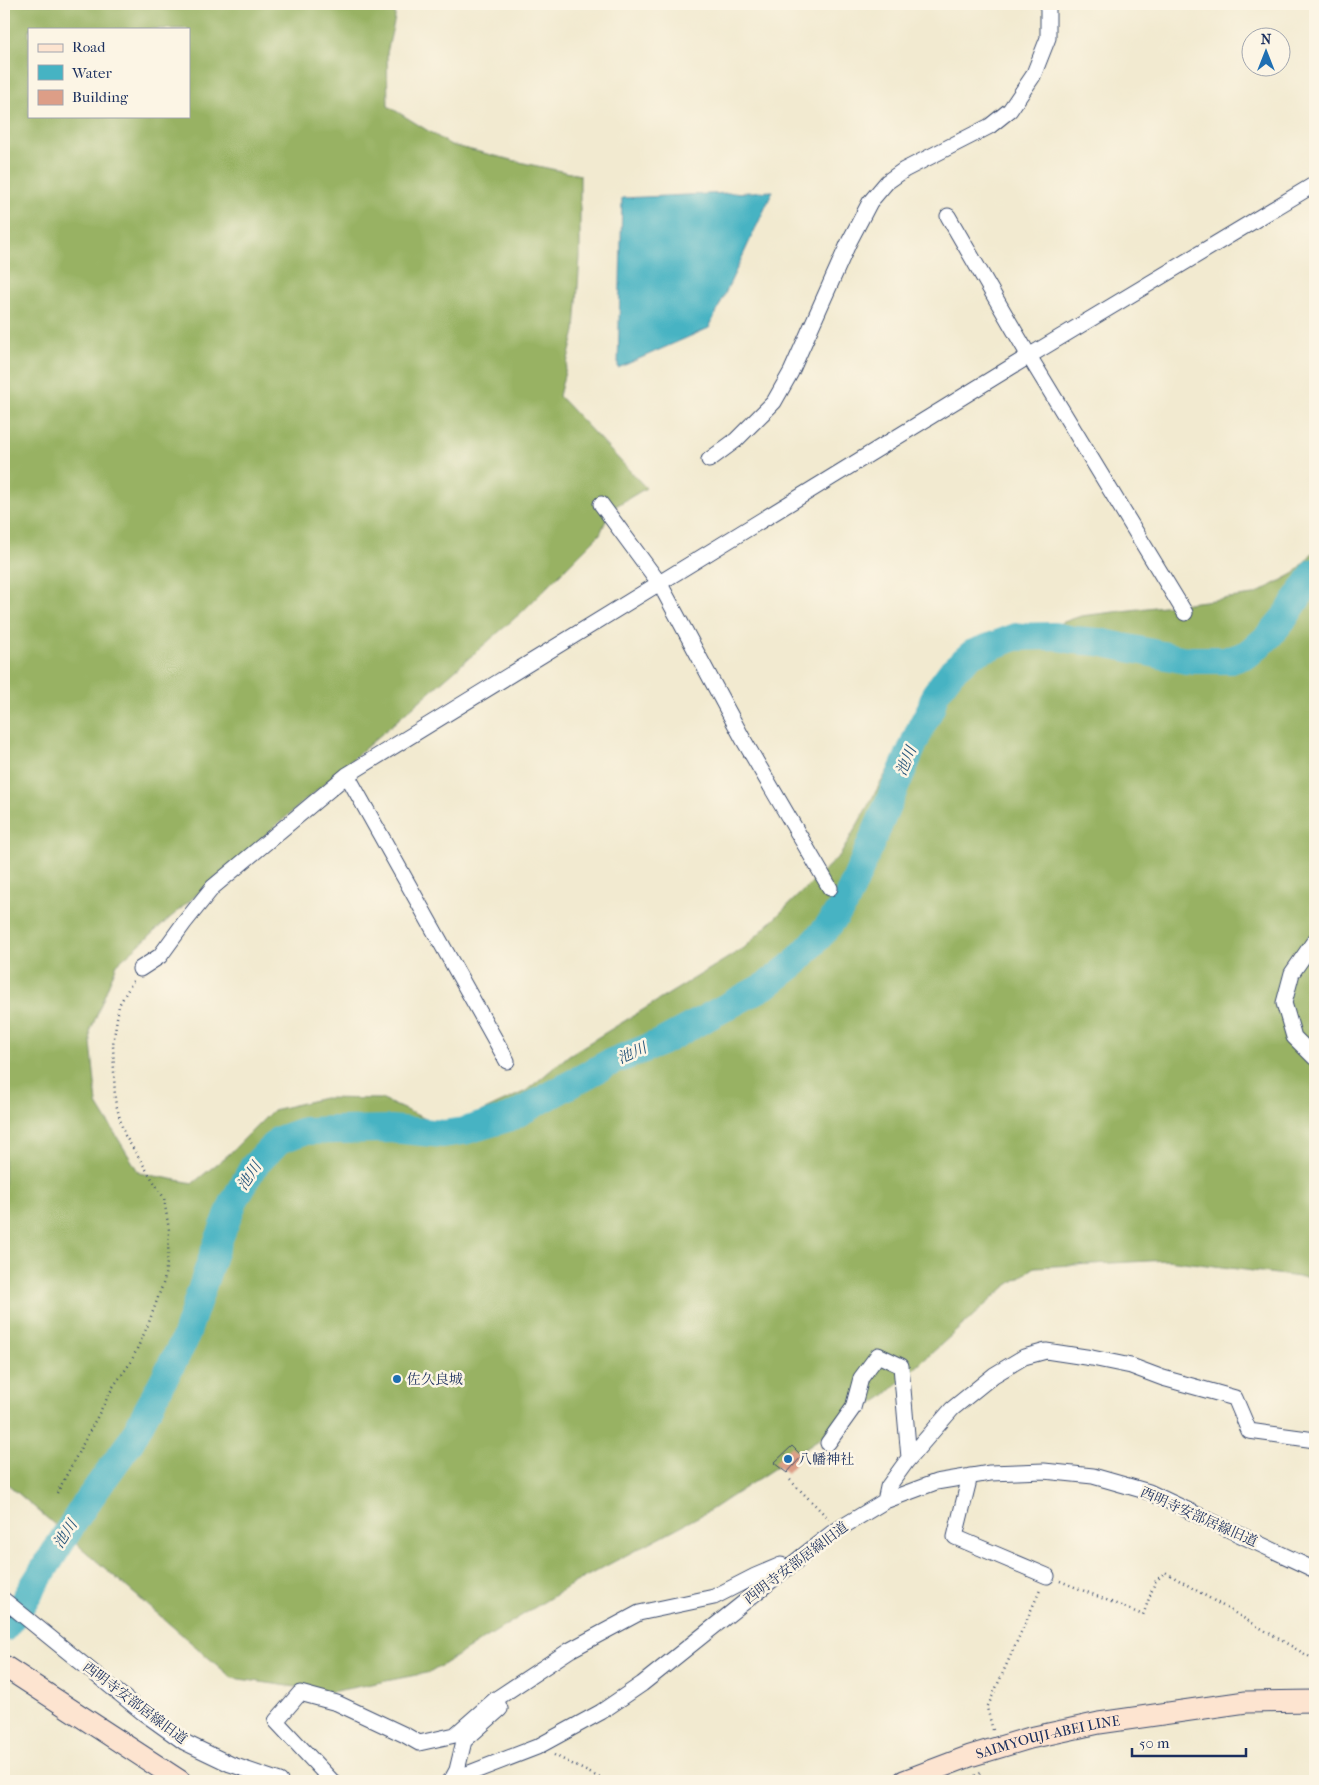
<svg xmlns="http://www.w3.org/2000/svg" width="1319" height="1785" font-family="'IM FELL French Canon','Noto Serif JP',serif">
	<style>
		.forest { fill: #98b263; stroke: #5a7060; fill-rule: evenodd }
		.water { fill: #46b3c3; stroke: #307190 }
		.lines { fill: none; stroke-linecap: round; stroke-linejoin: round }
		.river { stroke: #46b3c3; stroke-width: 28 }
		.building { fill: #dd9e87 }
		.street-casing { stroke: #3b4b6f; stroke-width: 17 }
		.secondary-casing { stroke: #3b4b6f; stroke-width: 23 }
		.path { stroke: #3b4b6f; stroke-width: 2.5; stroke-dasharray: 1 4; stroke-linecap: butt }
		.street { stroke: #fff; stroke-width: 15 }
		.secondary { stroke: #fde4d0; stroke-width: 21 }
		.poi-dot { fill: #1f6fb2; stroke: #fcf5e5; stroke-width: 2 }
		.labels { text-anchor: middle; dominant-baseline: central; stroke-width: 5; stroke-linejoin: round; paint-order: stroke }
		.poi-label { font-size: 14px; fill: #1b2f5e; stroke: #fcf5e5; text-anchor: start }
		.street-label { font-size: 14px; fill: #1b2f5e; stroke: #fcf5e5 }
		.water-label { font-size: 15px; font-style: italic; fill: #28577c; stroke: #fcf5e5 }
	</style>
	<rect width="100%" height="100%" fill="#fcf5e5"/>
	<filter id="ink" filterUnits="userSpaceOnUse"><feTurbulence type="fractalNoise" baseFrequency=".02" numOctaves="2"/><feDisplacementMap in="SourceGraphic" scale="10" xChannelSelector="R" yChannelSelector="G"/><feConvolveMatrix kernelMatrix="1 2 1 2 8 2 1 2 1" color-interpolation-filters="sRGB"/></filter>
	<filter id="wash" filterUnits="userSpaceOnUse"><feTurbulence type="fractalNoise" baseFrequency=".0096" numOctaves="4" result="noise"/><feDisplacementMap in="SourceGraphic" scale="20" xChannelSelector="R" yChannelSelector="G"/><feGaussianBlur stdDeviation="1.12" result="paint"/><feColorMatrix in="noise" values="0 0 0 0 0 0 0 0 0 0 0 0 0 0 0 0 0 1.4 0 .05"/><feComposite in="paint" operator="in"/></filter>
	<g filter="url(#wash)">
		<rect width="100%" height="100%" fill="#f2ead0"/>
		<path class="forest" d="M4 4H395V18L387 53 388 106 451 145 528 164 580 175V257L575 331 559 396 646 488 611 509 600 534 523 611 117 964 90 1032 97 1104 139 1173 193 1183 228 1155 273 1110 324 1098 381 1099 446 1128 526 1091 569 1055 744 948 841 854 924 705 980 651 1081 616 1254 595 1295 573 1315 550V1279L1168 1260 1035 1267 1005 1287 883 1397 709 1511 574 1583 431 1672 331 1692 232 1678 4 1481ZM29 29H189V116H29Z"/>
		<path class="water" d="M773 191 709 328 618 368 622 198Z"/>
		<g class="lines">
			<path class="river" d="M4 1628 20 1607 84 1506 131 1441 184 1341 215 1249 234 1201 253 1167 279 1140 304 1131 337 1130 391 1129 443 1134 464 1131 511 1117 609 1063 662 1042 768 984 795 963 826 929 845 903 854 883 921 727 931 708 935 694 952 671 973 653 1016 637 1054 636 1074 640 1099 642 1186 660H1231L1248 654 1269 636 1285 617 1315 572"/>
		</g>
		<g id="blocks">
			<path class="building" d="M792 1446 802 1456 787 1473 774 1463Z"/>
		</g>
	</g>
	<g filter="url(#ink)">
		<use href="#blocks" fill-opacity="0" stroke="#3b4b6f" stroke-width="1"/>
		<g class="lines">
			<defs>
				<path id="street" d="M948 216 1029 356 1185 613
					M709 460 736 440 774 402 791 372 849 242 870 202 887 182 904 170 990 126 1010 110 1033 76 1048 38V4
					M601 504 660 584 743 739 830 888
					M347 775 507 1061
					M1315 940 1292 973 1284 1003 1294 1037 1315 1058
					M140 969 160 956 184 923 213 887 347 775 1029 356 1315 184
					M828 1443 853 1408 861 1378 878 1355 901 1366 909 1458
					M970 1476 955 1537 1047 1576
					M885 1501 888 1487 906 1462 952 1409 994 1375 1024 1357 1046 1351 1092 1358 1131 1366 1163 1378 1235 1398 1249 1431 1315 1440
					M4 1600 142 1712 184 1742 230 1764 280 1781
					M332 1781 276 1721 300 1693 337 1703 405 1735 419 1743 455 1735 496 1699 570 1650 639 1613 714 1597 755 1576 781 1565
					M449 1781 537 1747 601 1712 642 1684 772 1580 832 1533 885 1501 936 1482 990 1473 1044 1471 1093 1476 1149 1492 1315 1570
					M451 1781 457 1770 464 1741 500 1709 496 1699"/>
				<g id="secondary">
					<path d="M4 1666 180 1781"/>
					<path id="s1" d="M904 1781 970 1756 1030 1738 1099 1723 1246 1702 1315 1701"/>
				</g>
			</defs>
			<use href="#street" class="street-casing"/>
			<use href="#secondary" class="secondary-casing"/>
			<path class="path" d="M790 1480 829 1519
				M57 1493 113 1387 131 1362 148 1325 164 1281 168 1256 169 1230 164 1198 124 1134 115 1100 113 1044 119 1005 133 981
				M1060 1581 1143 1615 1155 1582 1165 1572 1315 1660
				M993 1730 987 1708 1041 1588
				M554 1755 606 1781
				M961 1781 981 1773"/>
			<use href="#street" class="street"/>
			<use href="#secondary" class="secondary"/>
		</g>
	</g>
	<g class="poi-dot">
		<circle cx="397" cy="1379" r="5"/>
		<circle cx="788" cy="1459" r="5"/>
	</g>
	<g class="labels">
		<g class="poi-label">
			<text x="407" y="1379">佐久良城</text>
			<text x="798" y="1459">八幡神社</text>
		</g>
		<g class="street-label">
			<text transform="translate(1199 1517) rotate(24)">西明寺安部居線旧道</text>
			<text transform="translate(796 1563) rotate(-37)">西明寺安部居線旧道</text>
			<text transform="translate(135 1703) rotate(37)">西明寺安部居線旧道</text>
			<text stroke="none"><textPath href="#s1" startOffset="151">SAIMYOUJI-ABEI LINE</textPath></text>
		</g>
		<g class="water-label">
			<text transform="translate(906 761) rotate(-67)">池川</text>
			<text transform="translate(632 1053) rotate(-24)">池川</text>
			<text transform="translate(249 1176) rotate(-56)">池川</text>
			<text transform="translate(65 1534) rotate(-57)">池川</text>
		</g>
	</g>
	<rect width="1319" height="1785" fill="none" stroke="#fcf5e5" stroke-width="20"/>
	<rect x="28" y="28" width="162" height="90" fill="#fcf5e5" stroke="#a2a6af"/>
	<rect x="38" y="44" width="25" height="8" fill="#fde4d0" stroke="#a2a6af"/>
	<text x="72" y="52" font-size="15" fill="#1b2f5e">Road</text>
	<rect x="38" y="65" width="25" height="15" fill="#46b3c3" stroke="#a2a6af"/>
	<text x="72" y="78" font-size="15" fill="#1b2f5e">Water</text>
	<rect x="38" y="90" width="25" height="15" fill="#dd9e87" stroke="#a2a6af"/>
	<text x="72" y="102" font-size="15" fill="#1b2f5e">Building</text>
	<g transform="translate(1266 52)"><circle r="24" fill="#fcf5e5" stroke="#a2a6af"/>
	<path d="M0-4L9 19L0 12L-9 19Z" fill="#1f6fb2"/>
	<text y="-8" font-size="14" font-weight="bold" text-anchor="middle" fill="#1b2f5e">N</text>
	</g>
	<path d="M1132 1748v8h114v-8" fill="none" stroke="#1b2f5e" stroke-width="2.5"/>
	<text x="1139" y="1748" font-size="15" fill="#1b2f5e" stroke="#fcf5e5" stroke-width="4" paint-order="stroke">50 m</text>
</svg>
